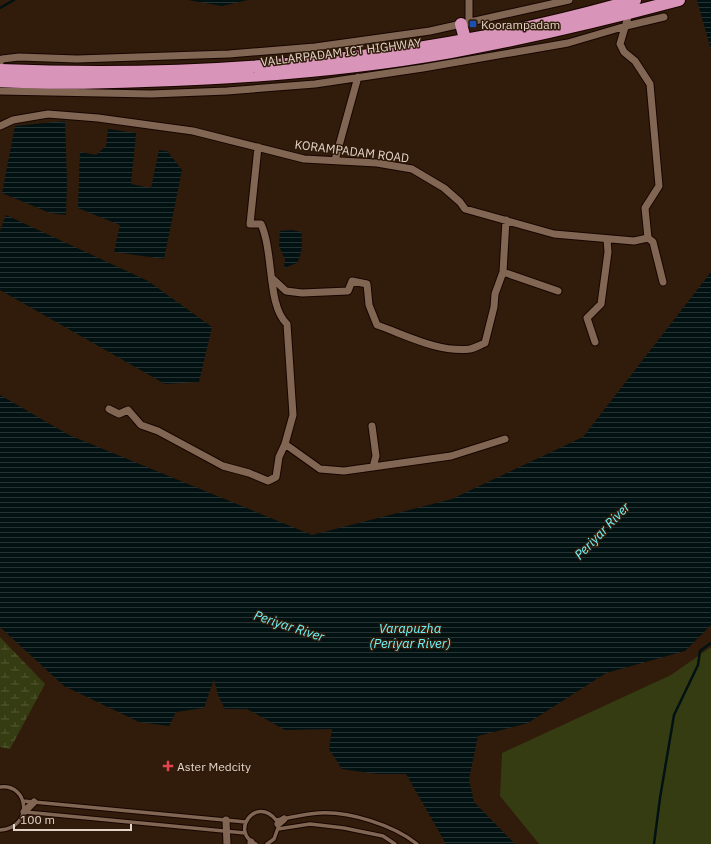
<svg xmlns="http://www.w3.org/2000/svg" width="711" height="844" font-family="'IBM Plex Sans',sans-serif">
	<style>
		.green { fill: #363c12 }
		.wetland { fill: url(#wetland-marsh) }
		.water { fill: url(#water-rules) }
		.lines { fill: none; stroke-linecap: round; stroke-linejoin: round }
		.stream { stroke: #021112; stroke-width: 2.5 }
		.lane-casing { stroke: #180500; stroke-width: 5.5 }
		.street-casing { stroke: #180500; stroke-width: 9 }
		.highway-casing { stroke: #180500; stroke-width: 14 }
		.lane { stroke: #806653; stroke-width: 3.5 }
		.street { stroke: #806653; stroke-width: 7 }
		.highway { stroke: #d994b9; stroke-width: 12 }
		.transit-dot { fill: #1a4fb4; stroke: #311b0a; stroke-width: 1.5 }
		.health-dot { fill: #e0444e; stroke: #311b0a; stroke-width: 1.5 }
		.labels { text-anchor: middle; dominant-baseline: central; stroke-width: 3; stroke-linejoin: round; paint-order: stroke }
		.poi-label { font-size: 12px; fill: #e4d5ca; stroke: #311b0a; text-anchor: start }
		.street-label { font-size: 12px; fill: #e4d5ca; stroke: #311b0a }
		.water-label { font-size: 13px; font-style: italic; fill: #6df5fc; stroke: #311b0a }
	</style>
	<defs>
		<pattern id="wetland-marsh" width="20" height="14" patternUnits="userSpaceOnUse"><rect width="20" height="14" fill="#363c12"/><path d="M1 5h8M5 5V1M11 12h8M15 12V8" fill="none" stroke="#535733"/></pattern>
		<pattern id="water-rules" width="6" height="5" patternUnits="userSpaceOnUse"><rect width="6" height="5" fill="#021112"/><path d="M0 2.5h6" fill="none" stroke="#273333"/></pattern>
	</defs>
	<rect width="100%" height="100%" fill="#311b0a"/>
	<path class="green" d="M711 647V844H539L500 796 502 753 671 675Z"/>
	<path class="wetland" d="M0 637 45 684 10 749 0 747Z"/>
	<path class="water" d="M188 0H248L222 6Z
		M697 0H711V50Z
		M65 121 67 181 66 215 50 213 2 193 15 126Z
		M108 129 136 133 131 184 151 188 159 150 167 151 182 170 164 259 114 252 120 225 78 208 80 152 96 155 106 146Z
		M6 215 148 281 212 327 199 382 165 384 0 290V231Z
		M292 230 301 232C303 244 302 253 297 263L284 268 285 259 279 246 280 231Z
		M711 272V625L685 651 606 673 528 723 478 736 469 779 474 802 515 844H446L406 774H377L342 769 329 749 332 729 285 730 247 709H225L218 695 214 679 204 708 176 712 169 726 139 722 64 686 0 627V395L69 435 312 535 452 499 583 437Z"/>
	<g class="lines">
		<path class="stream" d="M0 8 14 0
			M654 844 660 798 674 715 698 665 700 651 711 643"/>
		<defs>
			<path id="lane" d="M0 787C29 783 34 828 0 830
				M23 801 246 822
				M25 812 245 833
				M276 820C290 818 304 814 319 813 349 811 393 825 417 844
				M278 829 310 824 344 828 383 836 395 844
				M256 844C229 832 256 795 276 820
				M267 844 274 839 278 828"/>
			<path id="street" d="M469 0V22
				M0 62 2 59 19 57 77 59 229 54 315 47 430 31 569 0
				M0 91 151 94 227 91 315 84 423 68 568 43 626 26 664 17
				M0 126 13 120 48 114 98 118 193 131 304 159 377 163 412 169 444 188 460 202 465 209 554 234 634 241 648 238 645 208 659 186 650 84 635 61 624 52 620 44 628 17
				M335 160 358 77
				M648 238 653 242 663 282
				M503 272 558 291
				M272 278 286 291 302 293 348 291 352 281 367 284 369 305 377 325C406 335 439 353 470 349 475 348 480 345 485 343L494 307 495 294 503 272 506 220
				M595 342 587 318 601 304 608 252 607 239
				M109 409 119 414 128 410 141 425 158 431 223 466 249 473 268 481 276 477 279 457 285 444 293 415 287 324C267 306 274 252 261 224H250L258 147
				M372 426 376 456 373 467
				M285 444 320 469 344 471 451 456 505 439
				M24 812 34 802
				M226 820 227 844
				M278 824 284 819
				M251 844V842"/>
			<path id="highway" d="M461 24 465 39
				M0 70C213 79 430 59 635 0
				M0 81C48 84 97 83 145 81 247 78 350 70 451 52 528 38 604 20 679 0"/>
		</defs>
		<use href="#lane" class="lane-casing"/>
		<use href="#street" class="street-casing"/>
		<use href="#highway" class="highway-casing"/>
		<use href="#lane" class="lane"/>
		<use href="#street" class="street"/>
		<use href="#highway" class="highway"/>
	</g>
	<rect class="transit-dot" x="469" y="20" width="8" height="8" rx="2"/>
	<path class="health-dot" d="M166 760h4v4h4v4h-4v4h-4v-4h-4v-4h4z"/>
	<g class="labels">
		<g class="poi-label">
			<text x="481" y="24">Koorampadam</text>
			<text x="177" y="766">Aster Medcity</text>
		</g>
		<g class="street-label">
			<text transform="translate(341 52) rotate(-7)">VALLARPADAM ICT HIGHWAY</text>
			<text transform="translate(352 151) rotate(7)">KORAMPADAM ROAD</text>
		</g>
		<g class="water-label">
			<text transform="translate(602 531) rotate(-46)">Periyar River</text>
			<text transform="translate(289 626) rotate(18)">Periyar River</text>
			<text x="410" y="628">Varapuzha<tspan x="410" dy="15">(Periyar River)</tspan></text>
		</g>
	</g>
	<path d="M14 824v6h117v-6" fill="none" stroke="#e4d5ca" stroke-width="2"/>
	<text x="20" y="824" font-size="12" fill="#e4d5ca" stroke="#311b0a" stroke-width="3" paint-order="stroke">100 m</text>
</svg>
